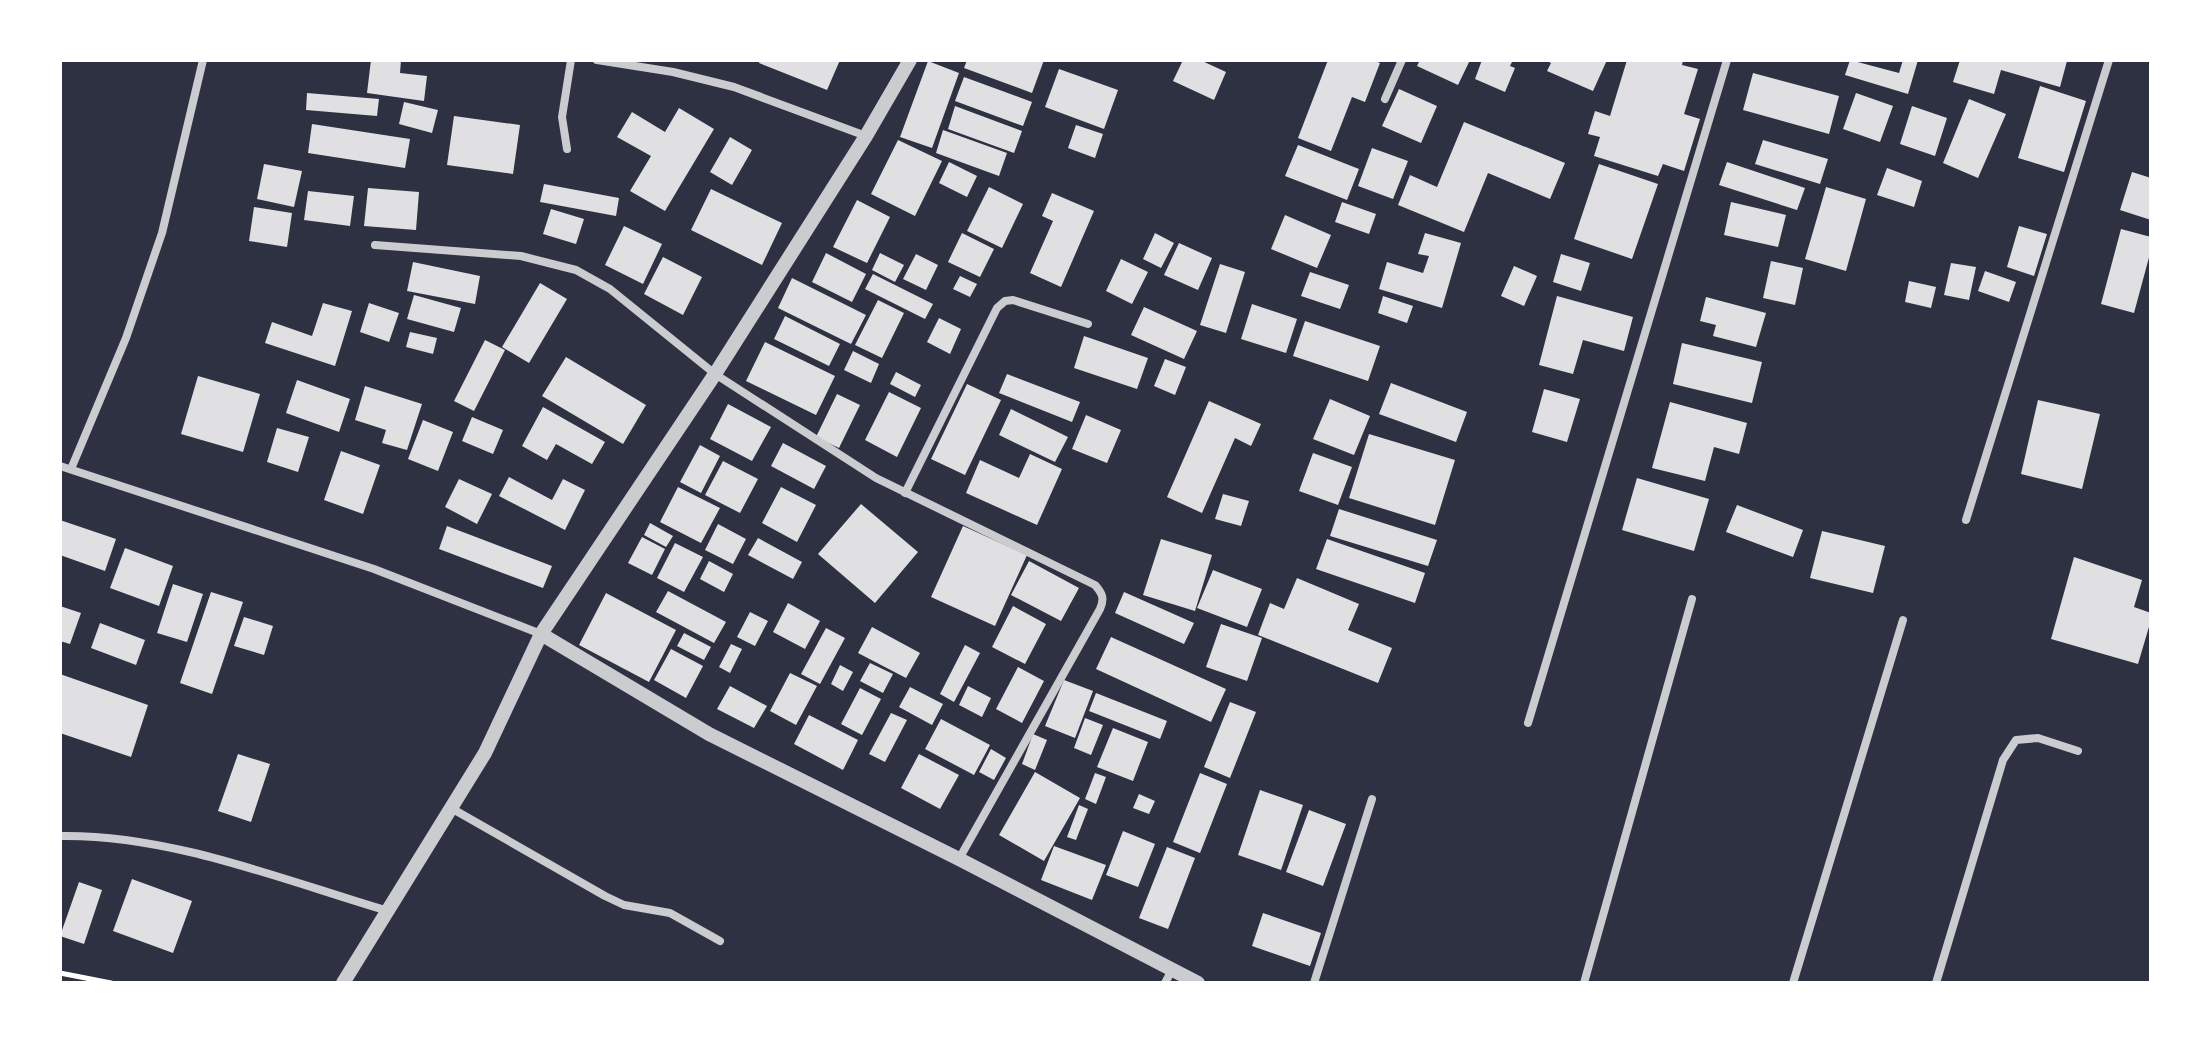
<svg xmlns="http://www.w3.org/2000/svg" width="2211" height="1043" font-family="'Noto Sans',sans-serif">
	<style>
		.building { fill: #e0e0e3 }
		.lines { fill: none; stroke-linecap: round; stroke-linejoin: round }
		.path { stroke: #fff; stroke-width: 5 }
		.minor { stroke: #caccd0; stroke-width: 8 }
		.tertiary { stroke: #caccd0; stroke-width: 14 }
	</style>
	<rect width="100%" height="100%" fill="#2d3142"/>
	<path class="building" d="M371 60H401L400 73 427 76 424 101 367 93Z
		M760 60H840L827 90 759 63Z
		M967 60H1044L1032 93 964 68Z
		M1183 60H1200L1226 72 1214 100 1173 81Z
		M1328 60H1373L1380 63 1365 102 1352 97 1331 151 1298 138Z
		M1420 60H1470L1458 85 1417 66Z
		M1482 60H1513L1510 66 1515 68 1505 92 1475 79Z
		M1545 60H1607L1593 91 1547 71 1551 63Z
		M1627 60H1683L1682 65 1698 69 1684 114 1700 119 1684 171 1663 164 1658 176 1594 156 1600 137 1588 134 1595 111 1610 116Z
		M1850 60 1899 73 1903 60H1918L1908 94 1845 75Z
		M1960 60H2062L2067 61 2060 87 2001 70 1994 94 1953 82Z
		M928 61 959 73 932 148 900 137Z
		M1059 69 1118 90 1104 129 1045 107Z
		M1753 73 1839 96 1829 134 1743 110Z
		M964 77 1032 102 1023 126 955 101Z
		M2040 86 2086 101 2064 172 2018 158Z
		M1399 89 1437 106 1421 143 1382 126Z
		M307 93 379 99 377 116 306 110Z
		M1856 93 1893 106 1880 142 1843 129Z
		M1969 99 2006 114 1978 178 1943 163Z
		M404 102 438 110 432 133 399 124Z
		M955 106 1022 131 1014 153 948 129Z
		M1912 106 1947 118 1935 156 1900 144Z
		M679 108 714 129 665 211 630 191 651 156 617 137 632 112 665 132Z
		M454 116 520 125 513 174 447 165Z
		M1464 122 1565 163 1550 199 1488 173 1464 232 1398 205 1410 175 1437 187Z
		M312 124 410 139 405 168 308 153Z
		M1076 125 1103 134 1095 158 1068 148Z
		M943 130 1007 153 999 176 936 153Z
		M730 137 752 150 732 185 710 172Z
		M898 140 942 161 915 216 871 194Z
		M1763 140 1828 159 1820 184 1755 164Z
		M1298 145 1359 169 1347 200 1285 176Z
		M1372 148 1408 161 1393 199 1358 186Z
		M949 162 977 176 967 197 939 183Z
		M1727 162 1805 188 1797 210 1719 185Z
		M264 164 302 171 294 207 257 199Z
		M1599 164 1658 184 1632 259 1574 239Z
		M1887 168 1922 181 1914 207 1877 195Z
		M2132 172 2151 178V220L2120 210Z
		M544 184 619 198 616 216 540 202Z
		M989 187 1023 204 1002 248 967 231Z
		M1826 187 1866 199 1846 271 1805 259Z
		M368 188 419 192 416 230 364 226Z
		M711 189 782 223 762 265 691 230Z
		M308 191 354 196 350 226 304 220Z
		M1052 193 1094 211 1061 287 1030 273 1053 221 1042 216Z
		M857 200 890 217 867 263 833 247Z
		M1342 202 1376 214 1369 234 1335 222Z
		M1731 202 1786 215 1778 247 1724 235Z
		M254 207 292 213 287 247 249 241Z
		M551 209 584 219 576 244 543 234Z
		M1285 215 1331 235 1317 268 1271 249Z
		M624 226 662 244 643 284 605 265Z
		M2019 226 2047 234 2034 276 2007 267Z
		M2121 229 2151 237V250L2134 313 2101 304Z
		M962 233 994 249 980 277 948 262Z
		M1155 233 1174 243 1161 268 1143 259Z
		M1425 233 1461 243 1442 308 1379 289 1387 262 1423 273 1429 256 1418 254Z
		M1179 243 1212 258 1198 290 1164 275Z
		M826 253 866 274 852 302 812 282Z
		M880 253 904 265 895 282 872 270Z
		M916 254 938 265 926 290 903 279Z
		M1561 254 1590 263 1581 291 1553 282Z
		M663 257 702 277 683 315 644 294Z
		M1121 259 1148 272 1132 304 1106 291Z
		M1771 261 1803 268 1795 305 1763 298Z
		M413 262 480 276 475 304 407 291Z
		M1951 263 1976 267 1969 300 1944 295Z
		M1220 264 1245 272 1226 333 1200 325Z
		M1514 266 1537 276 1524 306 1501 296Z
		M1985 271 2016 282 2009 302 1978 291Z
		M1310 272 1349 285 1340 309 1301 296Z
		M873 274 933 304 925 319 865 289Z
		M960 276 977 284 970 297 953 289Z
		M792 278 866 315 851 344 778 308Z
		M1909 281 1936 287 1931 308 1905 302Z
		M540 283 567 299 529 363 502 347Z
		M414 295 461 308 454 332 407 319Z
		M1383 296 1413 306 1407 323 1378 313Z
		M1557 296 1633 317 1624 351 1583 340 1573 374 1539 365Z
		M1706 297 1766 313 1756 347 1713 336 1716 325 1700 321Z
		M878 300 904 313 882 358 855 345Z
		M323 303 352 311 335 366 265 343 272 322 312 336Z
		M369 303 399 313 389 342 360 332Z
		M1252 304 1297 319 1286 353 1241 339Z
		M1144 307 1197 331 1184 359 1131 335Z
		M785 316 840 344 829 366 774 339Z
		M939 318 961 329 950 354 927 342Z
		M1305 321 1380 346 1368 381 1293 356Z
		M410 332 437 338 433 354 406 347Z
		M1084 336 1148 358 1137 389 1074 368Z
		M485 340 505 350 474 411 454 401Z
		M765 342 835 376 816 415 746 381Z
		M1682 343 1762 362 1752 403 1673 384Z
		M853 351 879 364 871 383 844 370Z
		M566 357 646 405 623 444 542 396Z
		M1165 359 1186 367 1175 395 1154 386Z
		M896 372 921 385 915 397 890 384Z
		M1007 374 1080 402 1072 422 999 393Z
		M198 376 260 394 243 452 181 434Z
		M297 380 350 399 339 432 286 413Z
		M1391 383 1467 412 1456 442 1379 414Z
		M967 384 1001 400 965 475 931 459Z
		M365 386 422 404 407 450 382 443 386 430 355 420Z
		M1544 389 1580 399 1567 442 1532 432Z
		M889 392 921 408 897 457 865 440Z
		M837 394 860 405 839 448 816 437Z
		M1330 399 1370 416 1354 455 1313 439Z
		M2038 400 2100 414 2082 489 2021 474Z
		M1209 401 1261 424 1251 446 1235 438 1202 513 1167 497Z
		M1670 402 1747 423 1739 454 1714 447 1705 481 1652 468Z
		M728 404 771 427 752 461 710 439Z
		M543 407 605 442 592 464 556 444 547 460 522 446Z
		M1011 409 1068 437 1055 462 999 435Z
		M1086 415 1121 430 1107 463 1072 449Z
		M472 417 503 430 493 454 462 441Z
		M423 420 453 432 438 471 408 459Z
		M277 428 309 437 298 472 267 462Z
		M1369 434 1455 460 1435 525 1349 498Z
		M783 443 826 466 814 489 771 466Z
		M700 445 720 456 701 493 680 482Z
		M341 451 380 465 363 514 324 500Z
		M1313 453 1352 467 1338 505 1299 491Z
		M1030 454 1062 469 1037 525 966 493 980 460 1019 478Z
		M723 461 758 479 740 513 705 495Z
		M509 477 552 500 563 479 585 490 565 530 499 496Z
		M1637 478 1709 499 1694 551 1622 530Z
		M459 479 492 494 477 524 445 507Z
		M678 487 720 508 701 543 660 522Z
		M781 487 816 505 797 542 762 523Z
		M1223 494 1249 501 1241 526 1215 519Z
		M861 504 918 552 875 603 818 554Z
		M1737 505 1803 530 1793 557 1726 532Z
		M1339 509 1437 540 1428 566 1330 536Z
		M60 520 116 539 105 571 60 555Z
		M650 523 673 536 666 547 644 535Z
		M718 524 746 539 733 564 705 550Z
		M447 526 552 566 543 588 439 549Z
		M963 526 1027 555 995 626 931 597Z
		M1822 531 1885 546 1873 593 1810 578Z
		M642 537 665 549 652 575 628 563Z
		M758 538 802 562 793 579 748 555Z
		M1161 539 1212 555 1195 611 1143 595Z
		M1327 539 1425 573 1415 603 1316 569Z
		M675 543 703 557 684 592 657 578Z
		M125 548 173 566 159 606 110 588Z
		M2074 557 2142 580 2134 607 2151 613V620L2138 664 2051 639Z
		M709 561 733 574 724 592 700 579Z
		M1029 561 1079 588 1061 621 1011 595Z
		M1213 570 1262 589 1247 627 1197 608Z
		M1297 578 1359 604 1348 630 1392 648 1378 683 1258 635 1270 603 1284 609Z
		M173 584 203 594 187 642 157 633Z
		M668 591 726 622 714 643 656 612Z
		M211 592 243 602 212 694 180 683Z
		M1124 592 1194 623 1184 644 1115 613Z
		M606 593 676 630 649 682 579 645Z
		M788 603 820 621 805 649 773 632Z
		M60 606 81 613 70 644 60 641Z
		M1013 606 1046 624 1025 664 992 647Z
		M750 612 768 621 755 646 737 637Z
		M244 617 273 626 264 655 234 646Z
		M100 623 145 640 136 665 91 648Z
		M1221 624 1262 638 1247 681 1206 667Z
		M872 627 920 653 906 678 858 653Z
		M826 628 845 638 820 684 801 674Z
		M684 633 711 647 704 660 677 646Z
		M1111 637 1226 689 1211 722 1096 669Z
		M731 644 742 649 730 673 719 667Z
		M965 645 980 653 954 702 940 694Z
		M671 649 703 666 686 698 654 680Z
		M870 663 893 674 883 693 860 681Z
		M840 665 853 672 843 691 831 684Z
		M1018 667 1044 681 1022 723 996 709Z
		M790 673 817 686 796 725 770 711Z
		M60 674 148 705 131 757 60 733Z
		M1064 680 1093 691 1075 738 1045 726Z
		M730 686 767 706 754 728 717 709Z
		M968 686 991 698 982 717 959 705Z
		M910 687 943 704 932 725 899 707Z
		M860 688 881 699 862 735 841 724Z
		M1096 693 1167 721 1160 739 1089 711Z
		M1230 702 1256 712 1230 778 1204 767Z
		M891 713 907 720 885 762 869 754Z
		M809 715 858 740 843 770 794 744Z
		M1085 718 1103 725 1091 755 1074 748Z
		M941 719 990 745 974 775 925 749Z
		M1113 728 1148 742 1133 781 1097 767Z
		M1033 734 1047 740 1035 770 1022 764Z
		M991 749 1006 758 994 780 979 772Z
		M238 754 270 764 251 822 218 811Z
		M919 754 959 775 940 809 901 788Z
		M1035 772 1080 798 1044 861 999 835Z
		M1095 773 1106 777 1096 804 1085 799Z
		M1200 773 1227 784 1200 853 1173 842Z
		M1260 790 1303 805 1281 870 1238 855Z
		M1139 794 1155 801 1149 814 1133 808Z
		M1079 805 1088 809 1076 840 1067 837Z
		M1309 810 1346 824 1323 886 1286 872Z
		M1123 831 1155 844 1138 887 1106 875Z
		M1054 846 1106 865 1092 900 1041 880Z
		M1167 847 1195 858 1168 929 1139 918Z
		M132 879 192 901 173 953 113 931Z
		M79 882 102 890 84 944 60 936Z
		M1263 913 1321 933 1310 966 1252 946Z"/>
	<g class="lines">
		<path class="path" d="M60 973 111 983"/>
		<path class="minor" d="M597 60 673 72 734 87 866 136
			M1385 99 1402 60
			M567 149 562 117 571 60
			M375 245 521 256 576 270 610 289 715 374 876 478 1095 585C1102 593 1105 598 1100 609L959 859
			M60 466 374 569 541 634
			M71 469 126 338 162 233 203 60
			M905 493 997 308 1005 301 1013 300 1088 324
			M1966 520 2109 60
			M1528 723 1727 60
			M451 808 605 896 624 905 670 913 720 941
			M60 836C170 834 283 880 388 911
			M1165 983 1172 970
			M1314 983 1372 799
			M1584 983 1692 599
			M1793 983 1903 620
			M1936 983 2003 760 2016 740 2038 738 2078 751"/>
		<path class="tertiary" d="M541 634 709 734 959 859 1198 983
			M343 983 485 753 541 634 715 374 866 136 910 60"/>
	</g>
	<rect width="2211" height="1043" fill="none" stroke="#ffffff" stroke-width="124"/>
</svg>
